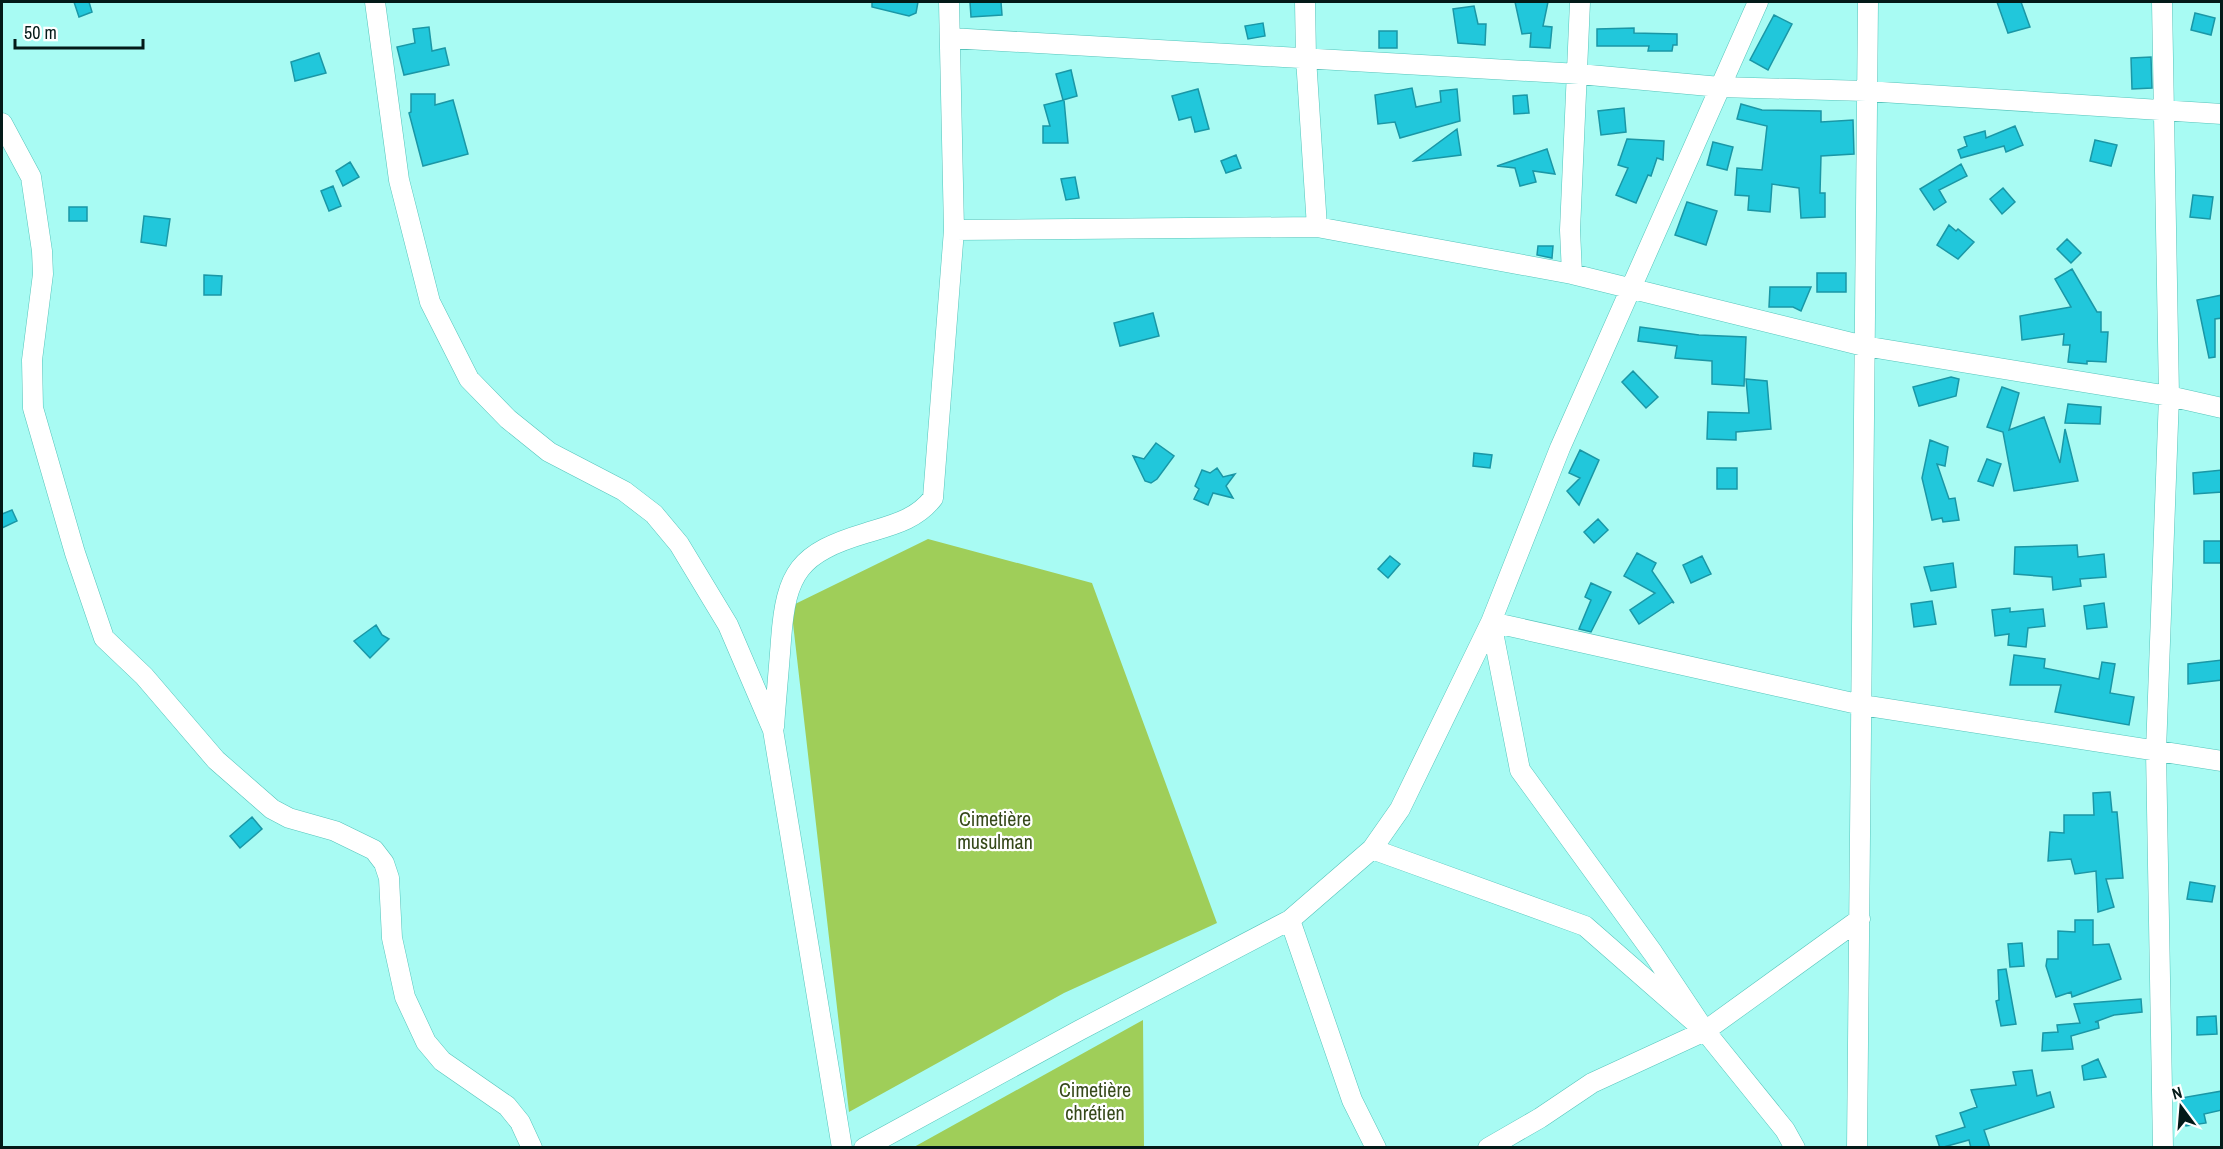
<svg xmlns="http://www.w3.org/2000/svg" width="2223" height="1149" font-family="'Archivo Narrow',sans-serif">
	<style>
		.green { fill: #9fce59 }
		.building { fill: #21c7db; stroke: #1a97a6; stroke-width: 1.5 }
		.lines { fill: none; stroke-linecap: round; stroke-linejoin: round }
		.minor-casing { stroke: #55c4bb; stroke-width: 21 }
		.minor { stroke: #fff; stroke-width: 20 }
		.labels { text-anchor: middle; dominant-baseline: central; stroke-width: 4.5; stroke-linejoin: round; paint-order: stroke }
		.park-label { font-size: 20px; fill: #36491a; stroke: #fff }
	</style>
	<rect width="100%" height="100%" fill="#a8fbf3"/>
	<path class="green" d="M928 539 1092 583 1217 923 1064 993 849 1112 791 606Z
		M1143 1020 1144 1147H914Z"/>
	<path class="building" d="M74 2H89L92 12 79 17Z
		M872 2H918L916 13 909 16 872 7Z
		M970 2H1001L1002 15 971 17Z
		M1515 2H1548L1543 26 1552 27 1550 48 1530 47 1531 33 1522 34Z
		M1997 2H2021L2030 27 2008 33Z
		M1474 6 1478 24H1486L1485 45 1458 43 1453 9Z
		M2195 13 2215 18 2211 35 2191 30Z
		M1774 15 1792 24 1768 70 1750 60Z
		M1263 23 1265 36 1248 39 1245 26Z
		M429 27 432 51 445 48 449 65 404 75 397 47 415 43 413 29Z
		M1634 28V33L1677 34V45H1673L1672 51H1648L1649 46H1597V29Z
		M1379 31H1397V48H1379Z
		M319 53 326 73 295 81 291 62Z
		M2151 57 2152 88 2132 89 2131 58Z
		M1071 70 1077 96 1063 100 1056 74Z
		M1412 88 1416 107 1441 102 1440 91 1457 89 1460 121 1400 138 1395 122 1378 124 1375 95Z
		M1198 89 1209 129 1195 132 1191 117 1179 120 1172 96Z
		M411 94H435V105L453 100 468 154 423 166 409 113 411 112Z
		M1527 95 1529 113 1514 114 1513 96Z
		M1064 100 1068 143H1043V126H1050L1044 105Z
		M1741 104 1762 110 1821 111V122L1853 120 1854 154 1821 156 1820 193H1825V217L1801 218 1799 188 1772 184 1770 212 1748 210 1749 196 1735 195 1737 168 1762 170 1767 126 1737 119Z
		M1624 108 1626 132 1601 135 1598 111Z
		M2015 126 2023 145 2006 152 2004 146 1961 158 1958 150 1967 146 1964 137 1985 131 1986 138Z
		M1457 129 1461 155 1414 161Z
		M1627 139 1664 141 1663 160 1657 158 1651 176 1648 175 1636 203 1616 195 1628 168 1618 165Z
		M2095 140 2117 145 2111 166 2090 161Z
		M1713 142 1733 147 1727 170 1707 165Z
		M1547 149 1555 174 1533 171 1536 182 1520 186 1515 168 1497 166Z
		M1236 155 1241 168 1226 173 1221 161Z
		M350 162 359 177 343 186 336 171Z
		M1961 164 1967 176 1939 190 1946 202 1934 210 1920 189Z
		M1075 177 1079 198 1066 200 1061 179Z
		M333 186 341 206 329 211 321 191Z
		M2003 188 2015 202 2002 214 1990 199Z
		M2193 195 2213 197 2210 219 2190 217Z
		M1687 202 1717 211 1706 245 1675 235Z
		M69 207H87V221H69Z
		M144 216 170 219 166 246 141 242Z
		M1949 225 1956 231 1958 229 1974 242 1958 259 1937 245Z
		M2067 239 2081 253 2071 263 2057 249Z
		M1538 246H1553L1552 258 1537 255Z
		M2072 269 2097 312H2101V332H2108L2106 362 2087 361V364L2068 362 2070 345H2063L2064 334 2022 340 2020 316 2071 307 2055 279Z
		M1817 273H1846V292H1817Z
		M204 275 222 276 221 295H204Z
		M1770 287H1811L1801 311 1793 307H1769Z
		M2222 295V318L2215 319V357L2209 358 2197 300Z
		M1153 313 1159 336 1120 346 1114 323Z
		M1640 327 1699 335 1746 337 1744 386 1712 384V361L1675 358 1677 346 1638 341Z
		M1633 371 1658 397 1646 408 1622 382Z
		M1951 377 1959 379 1956 396 1919 406 1913 387Z
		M1746 379 1767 381 1771 429 1736 432V440L1707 439 1708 412 1749 413Z
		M2002 387 2019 393 2009 430 2044 417 2060 463 2065 429 2078 481 2014 491 2003 432 1987 427Z
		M2068 404 2101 407 2100 424 2065 423Z
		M1930 440 1948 447 1945 466 1937 464 1949 499 1955 498 1959 520 1943 522 1942 518 1932 520 1922 478Z
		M1156 443 1174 456 1157 479 1151 483 1145 481 1133 456 1144 459Z
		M1580 450 1599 460 1579 505 1567 491 1580 478 1569 473Z
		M1474 453 1492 455 1490 468 1473 466Z
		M1987 459 2001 464 1993 486 1978 481Z
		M1217 468 1223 477 1235 474 1226 486 1233 498 1213 493 1208 505 1194 499 1199 489 1195 486 1202 470 1210 473Z
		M1717 468H1737V489H1717Z
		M2222 470V492L2194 494 2193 473Z
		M12 510 17 521 2 528V514Z
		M1598 519 1608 530 1594 543 1584 532Z
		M2204 541H2222V563H2204Z
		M2077 545 2078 557 2104 554 2106 577 2080 579 2081 586 2053 590 2052 577 2014 574 2015 547Z
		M1637 553 1656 563 1652 571 1674 603 1672 602 1639 624 1630 610 1655 593 1624 576Z
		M1390 556 1400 564 1388 578 1378 569Z
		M1702 556 1711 574 1691 583 1683 565Z
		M1953 563 1956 587 1931 591 1924 567Z
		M1591 583 1611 592 1591 632 1579 629 1591 600 1585 597Z
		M1932 601 1936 624 1914 627 1911 604Z
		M2104 603 2107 627 2087 629 2084 606Z
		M2010 608V612L2043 609 2045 626 2028 628 2026 647 2008 645 2009 634 1995 636 1992 610Z
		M376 625 382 635 389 639 370 658 354 641Z
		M2014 655 2045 659 2044 668 2099 679 2102 662 2115 664 2110 693 2134 697 2129 725 2055 712 2061 685H2010Z
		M2222 660V680L2188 684V664Z
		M2110 792 2112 812H2117L2123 878 2106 879 2114 907 2098 912 2096 871 2075 874 2071 859 2048 861 2050 832 2064 833V815H2094L2093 793Z
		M252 817 262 829 240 848 230 836Z
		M2190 882 2215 886 2212 902 2187 899Z
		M2075 920H2093V945L2109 944 2121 979 2072 997 2071 992 2056 997 2046 966 2047 959H2058V931L2075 932Z
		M2022 943 2024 966 2010 967 2008 944Z
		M2006 969 2016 1024 2001 1026 1996 1001 1999 1000 1998 970Z
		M2141 999 2142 1012 2114 1015 2095 1022H2098L2099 1028 2071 1036 2073 1049 2042 1051 2043 1033 2058 1032 2057 1025 2080 1023 2074 1004Z
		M2216 1016 2217 1034 2197 1035V1017Z
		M2098 1059 2106 1077 2084 1080 2082 1066Z
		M2032 1070 2037 1096 2050 1092 2054 1107 1984 1130 1990 1148H1971L1969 1140 1940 1148 1936 1136 1965 1127 1960 1113 1977 1107 1971 1090 2016 1085 2013 1072Z
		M2222 1091V1110L2204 1114 2206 1123 2186 1126 2181 1098Z"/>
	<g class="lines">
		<defs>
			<path id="minor" d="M375 2 399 180 430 302 469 379 508 419 549 452 624 491 654 514 679 544 728 625 773 730 842 1148
				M1305 2 1306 58 1317 227
				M2162 2 2169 396 2156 751 2163 1148
				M950 38 1579 74 1720 87 1866 91 2222 114
				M2 123 31 177 42 251 43 274 32 360 33 408 75 553 104 638 144 676 216 760 272 809 289 818 335 831 374 850 384 863 389 878 392 938 405 997 426 1042 442 1061 507 1106 520 1122 532 1148
				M954 230 1317 227 1572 274 1864 346 2169 396 2222 408
				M1572 274 1570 230 1580 2
				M774 727C776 698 779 669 781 640 786 572 799 553 866 533 892 525 916 520 933 498L954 230 949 2
				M1372 849 1585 926 1705 1031 1785 1130 1795 1148
				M1290 920 1352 1100 1376 1148
				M1705 1031 1653 953 1520 770 1491 622 1862 705 2222 761
				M864 1148 1080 1030 1290 920 1372 849 1400 809 1491 622 1560 448 1758 2
				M1488 1148 1540 1118 1592 1083 1705 1031 1860 919
				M1857 1148 1868 2"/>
		</defs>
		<use href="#minor" class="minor-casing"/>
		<use href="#minor" class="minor"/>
	</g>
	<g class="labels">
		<g class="park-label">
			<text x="995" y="818">Cimetière<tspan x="995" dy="23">musulman</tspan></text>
			<text x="1095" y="1089">Cimetière<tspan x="1095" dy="23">chrétien</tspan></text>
		</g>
	</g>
	<rect width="2223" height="1149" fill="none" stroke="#031a18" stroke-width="6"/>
	<g transform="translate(2181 1107) rotate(344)" stroke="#ffffff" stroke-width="4.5" paint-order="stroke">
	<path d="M0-4.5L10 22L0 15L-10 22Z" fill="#031a18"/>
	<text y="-9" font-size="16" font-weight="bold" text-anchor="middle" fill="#031a18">N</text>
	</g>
	<path d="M15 39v9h128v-9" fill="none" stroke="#031a18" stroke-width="3"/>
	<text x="24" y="39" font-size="18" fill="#031a18" stroke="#ffffff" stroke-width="4.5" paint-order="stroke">50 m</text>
</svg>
